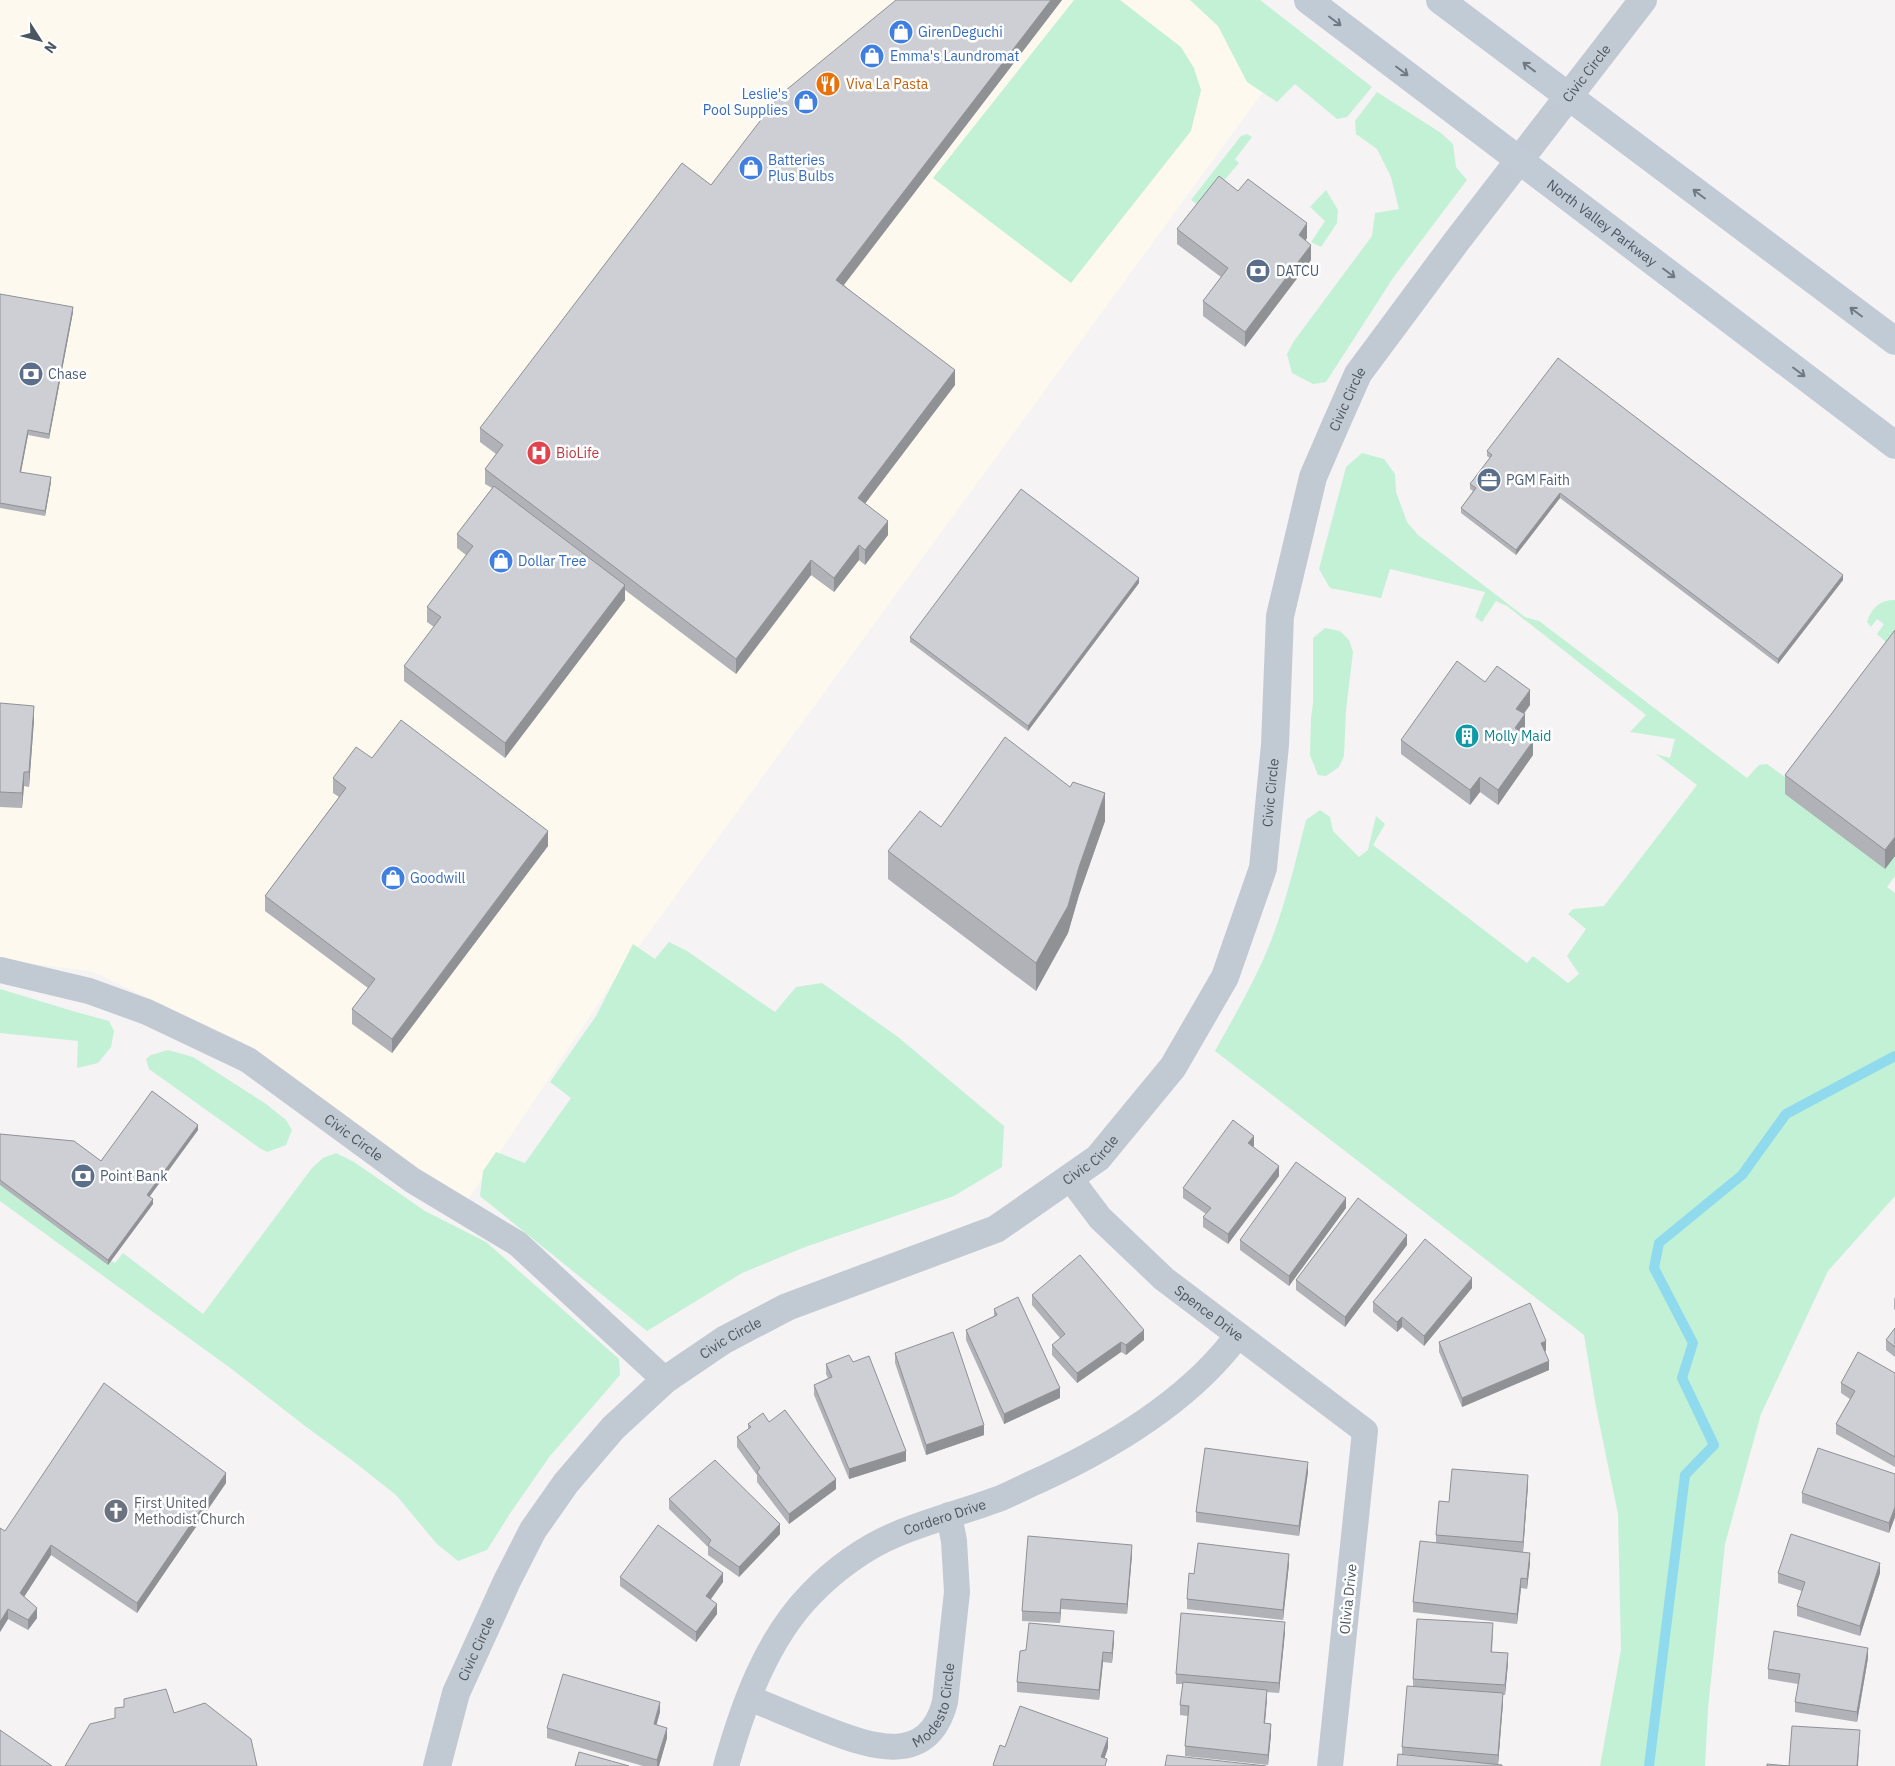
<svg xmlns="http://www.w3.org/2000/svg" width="1895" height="1766" font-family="'IBM Plex Sans',sans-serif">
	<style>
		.commercial { fill: #fdf9ef }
		.green { fill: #c3f1d5 }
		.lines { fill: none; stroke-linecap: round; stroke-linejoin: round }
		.stream { stroke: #90daee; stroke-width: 10 }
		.minor { stroke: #c1cad2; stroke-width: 26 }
		.tertiary { stroke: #c1cad2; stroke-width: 28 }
		.secondary { stroke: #c1cbd6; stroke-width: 28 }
		.wall { fill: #b0b2b7 }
		.shaded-wall { fill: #909195 }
		.building { fill: #cdcfd5; stroke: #909195 }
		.oneway { stroke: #6e7984 }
		.labels { text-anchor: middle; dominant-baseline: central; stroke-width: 5; stroke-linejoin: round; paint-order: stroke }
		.shop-label { font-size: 14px; fill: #366cbe; stroke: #fff; text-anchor: start }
		.street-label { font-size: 14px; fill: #4a5661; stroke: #fff }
		.food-label { font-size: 14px; fill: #c56008; stroke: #fff; text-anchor: start }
		.service-label { font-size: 14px; fill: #4e5e75; stroke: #fff; text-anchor: start }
		.health-label { font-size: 14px; fill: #be3a42; stroke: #fff; text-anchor: start }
		.culture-label { font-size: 14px; fill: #0d838f; stroke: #fff; text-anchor: start }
		.worship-label { font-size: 14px; fill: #5b616d; stroke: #fff; text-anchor: start }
	</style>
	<rect width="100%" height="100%" fill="#f5f3f3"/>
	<path class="commercial" d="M0 0H1246L1300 41 612 983 466 1203 242 1042 91 971 0 960Z"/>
	<path class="green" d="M1074 0H1120L1181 47 1194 68 1201 90 1191 131 1071 283 933 178Z
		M1190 0H1260L1372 87 1347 117 1337 119 1295 84 1277 102 1247 82 1218 26Z
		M1377 92 1441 133 1453 144 1456 167 1467 180 1393 278 1326 382 1313 384 1292 373 1287 354 1294 341 1372 236 1375 213 1399 209 1391 177 1377 149 1356 134 1355 121Z
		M1247 134 1252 137 1235 159 1239 163 1201 207 1191 200 1241 136Z
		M1326 190 1338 210 1337 223 1321 247 1311 242 1325 221 1310 207Z
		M1362 453 1384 459 1395 474 1396 492 1407 522 1418 535 1525 617 1539 621 1747 778 1759 765 1767 764 1785 777 1888 644 1877 634 1884 624 1877 619 1871 627 1867 622C1872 608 1879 600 1895 600V876L1887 887 1895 893V1196L1828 1271 1761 1414 1725 1544 1708 1709 1705 1766H1600L1621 1650 1618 1514 1596 1407 1584 1335 1215 1051C1235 1015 1256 979 1271 941 1286 902 1296 860 1306 820L1320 810 1330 817 1333 831 1359 857 1368 850 1376 816 1385 824 1373 845 1527 963 1533 956 1568 983 1579 974 1567 956 1586 929 1568 914 1573 909 1604 906 1697 785 1656 754 1670 758 1675 739 1630 732 1646 715 1507 606 1496 601 1482 622 1475 617 1485 592 1390 569 1381 598 1330 588 1319 569 1346 467Z
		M1325 628 1340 631 1349 640 1353 652 1346 710 1344 756 1339 767 1326 776 1318 775 1310 755 1311 718 1313 703V638Z
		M669 942 687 951 775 1012 796 987 822 983 898 1037 1004 1126 1002 1167 954 1196 805 1247 742 1273 647 1331 480 1196 483 1171 496 1152 525 1163 571 1098 550 1082 596 1016 633 944 655 959Z
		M0 989 76 1012 109 1021 114 1031 111 1047 98 1063 77 1068 78 1041 0 1033Z
		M168 1050 193 1057 266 1104 286 1120 292 1130 286 1145 267 1152 261 1149 149 1069 146 1059 151 1055Z
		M336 1153 354 1162 425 1211 486 1242 619 1359 620 1375 550 1456 511 1512 487 1550 458 1561 437 1544 396 1495 353 1461 305 1426 233 1370 0 1201V1182L102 1256 115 1263 123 1253 203 1314 312 1168 323 1158Z"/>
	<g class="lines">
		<path class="stream" d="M1649 1766 1685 1475 1714 1445 1682 1378 1693 1343 1654 1268 1659 1243 1742 1175 1786 1114 1895 1056"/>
		<g class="minor">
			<path id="s1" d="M0 970 89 991 147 1012 248 1060 412 1180 518 1244 665 1380"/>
			<path id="s2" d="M1070 1178 1100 1218 1164 1279 1365 1431 1330 1766"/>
			<path id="s3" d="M749 1698C774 1708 799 1719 825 1729 873 1748 928 1766 945 1702L957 1592 954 1541 949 1515"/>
			<path id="s4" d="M726 1766C743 1706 766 1640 811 1594 834 1570 865 1547 897 1534 931 1520 966 1511 1001 1498 1015 1492 1028 1485 1042 1479 1113 1446 1191 1399 1238 1335"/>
		</g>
		<path class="tertiary" id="s5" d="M437 1766 456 1693 507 1581 533 1530 566 1483 613 1428 665 1380 724 1340 787 1307 996 1229 1098 1158 1173 1067 1225 977 1263 868 1275 745 1280 616 1313 477 1335 426 1358 374 1456 242 1643 0"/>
		<g class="secondary">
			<path id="s6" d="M1308 0 1895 445"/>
			<path d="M1440 0 1895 341"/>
		</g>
	</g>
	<path class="wall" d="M896 0H1062L844 285 955 385 865 503 888 535 865 565 859 560 834 592 811 575 736 674 625 590V600L505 758 404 681V666L434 627 427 622V607L466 555 457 548V534L492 488 485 484V469L496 454 480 442V428L711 185Z
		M1177 229 1307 238 1305 241 1311 260 1245 347 1203 316V301L1221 277 1177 244Z
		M0 294 73 312 49 439 28 435 21 472 51 482 45 516 0 508Z
		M1487 451 1843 580 1778 664 1560 498 1516 555 1461 513V508L1473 491 1470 489V484L1490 458 1487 456Z
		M1139 583 1028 731 910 642V637Z
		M1895 630V856L1885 869 1785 794V775Z
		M1485 682 1530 705 1524 714 1525 729 1522 733 1533 755 1498 805 1480 792 1470 805 1401 754V740Z
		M0 703 34 720 29 787 24 786 22 808 0 807Z
		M372 758 548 846 392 1053 352 1024V1009L368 988 265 911V896L339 797 333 793V778Z
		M1105 821 1079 895 1068 933 1036 991 888 879V851L941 827Z
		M198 1130 150 1196 153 1204 108 1265 0 1185V1134L101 1161Z
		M1254 1146 1253 1147 1279 1176 1228 1244 1203 1227V1217L1206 1214 1183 1198V1188Z
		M1346 1208 1289 1286 1240 1250V1240Z
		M1407 1245 1345 1327 1296 1290V1280Z
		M1472 1288 1424 1346 1402 1327 1397 1332 1373 1312V1302Z
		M1032 1295 1144 1340 1126 1355 1121 1352 1077 1383 1052 1355V1345L1060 1338 1032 1305Z
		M1895 1297V1310L1894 1309V1299Z
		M994 1309 1060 1398 1004 1424 966 1340V1330L994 1316Z
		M1895 1328V1357L1886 1350V1340Z
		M1439 1342 1546 1351H1545L1549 1370 1462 1407 1439 1352Z
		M895 1353 984 1435 926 1455 895 1363Z
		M826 1364 906 1461 849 1479 814 1395V1385L828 1378 826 1374Z
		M1895 1373V1467L1836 1434V1424L1850 1399 1841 1393V1383Z
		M769 1422 836 1489 789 1524 757 1482V1475L737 1447V1437L748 1429V1424Z
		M1308 1472 1299 1536 1196 1522V1512Z
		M1895 1474V1517L1889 1533 1802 1503V1493Z
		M226 1483 137 1613 51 1555 24 1597 37 1618 28 1630 8 1619 0 1632V1528L5 1531Z
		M1528 1485 1523 1552 1530 1563 1527 1589 1521 1588 1517 1624 1413 1612V1602L1436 1543V1535L1449 1502Z
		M669 1499 780 1534 739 1577 708 1555V1547L669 1509Z
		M1132 1555 1127 1614 1061 1609 1060 1623 1022 1621V1611Z
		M1289 1564 1283 1620 1187 1609V1599L1194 1574Z
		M1778 1573H1880L1860 1636 1797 1616V1606L1802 1591 1778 1583Z
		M620 1577 723 1582 710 1600 717 1614 696 1642 620 1586Z
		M1285 1632 1279 1693 1267 1692 1265 1723 1271 1734 1268 1765 1185 1756V1746L1188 1716 1180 1715V1705L1183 1684H1176V1674Z
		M1493 1633 1492 1652 1508 1663 1505 1695H1503V1703L1498 1765 1402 1754V1747L1413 1686V1679Z
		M1114 1641 1112 1663 1103 1662 1099 1700 1017 1692V1682L1026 1650Z
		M1868 1658 1857 1722 1795 1712V1702L1798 1684 1768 1679V1669Z
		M660 1712 656 1725 667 1738 659 1766H643L547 1738V1728Z"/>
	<path class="shaded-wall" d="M1051 0H1062L836 295V280Z
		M1307 223V238L1299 250V235Z
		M1311 245V260L1245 347V332Z
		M73 307V312L49 439V434Z
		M955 370V385L858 513V498Z
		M28 430V435L20 477V472Z
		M51 477V482L45 516V511Z
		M1560 493V498L1516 555V550Z
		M888 521V535L865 565V550Z
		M859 545V560L834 592V578Z
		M811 560V575L736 674V659Z
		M1843 575V580L1778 664V659Z
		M1139 578V583L1028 731V726Z
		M625 585V600L505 758V743Z
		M1530 690V705L1516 723V709Z
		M34 706V720L29 787V772Z
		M1525 714V729L1515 742V728Z
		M1533 741V755L1498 805V790Z
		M24 772V786L22 808V793Z
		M1480 777V792L1470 805V790Z
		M1105 793V821L1079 895 1068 933 1036 991V963L1079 867Z
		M548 831V846L392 1053V1039Z
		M1895 837V856L1885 869V850Z
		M198 1125V1130L147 1200V1195Z
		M1254 1136V1146L1248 1153V1143Z
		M1279 1166V1176L1228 1244V1234Z
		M1346 1198V1208L1289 1286V1276Z
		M153 1199V1204L108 1265V1260Z
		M1407 1235V1245L1345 1327V1317Z
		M1472 1278V1288L1424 1346V1336Z
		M1402 1317V1327L1397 1332V1322Z
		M1144 1330V1340L1126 1355V1345Z
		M1546 1341V1351L1541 1353V1343Z
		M1121 1342V1352L1077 1383V1373Z
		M1549 1361V1370L1462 1407V1398Z
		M1060 1388V1398L1004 1424V1414Z
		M984 1425V1435L926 1455V1445Z
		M906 1451V1461L849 1479V1469Z
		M1308 1462V1472L1299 1536V1526Z
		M226 1473V1483L137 1613V1603Z
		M1528 1475V1485L1523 1552V1542Z
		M836 1479V1489L789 1524V1514Z
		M1895 1507V1517L1889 1533V1523Z
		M780 1524V1534L739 1577V1567Z
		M51 1545V1555L20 1603V1593Z
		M1132 1545V1555L1127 1614V1604Z
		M1530 1553V1563L1527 1589V1579Z
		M1289 1554V1564L1283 1620V1610Z
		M1880 1563V1573L1860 1636V1626Z
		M723 1573V1582L706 1606V1596Z
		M1521 1578V1588L1517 1624V1614Z
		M1061 1599V1609L1060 1623V1613Z
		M717 1604V1614L696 1642V1632Z
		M37 1608V1618L28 1630V1620Z
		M8 1609V1619L0 1632V1622Z
		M1285 1622V1632L1279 1693V1683Z
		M1114 1631V1641L1112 1663V1653Z
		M1868 1648V1658L1857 1722V1712Z
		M1103 1652V1662L1099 1700V1690Z
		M1508 1653V1663L1505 1695V1685Z
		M1267 1690V1700L1264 1733V1723Z
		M1503 1693V1703L1498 1765V1755Z
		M660 1702V1712L654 1734V1724Z
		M1271 1724V1734L1268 1765V1755Z
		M667 1728V1738L659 1766H657V1760Z
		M1860 1730 1858 1766H1857Z
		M1108 1738V1748L1102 1766 1101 1757Z"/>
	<path class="building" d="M896 0H1051L836 280 955 370 858 498 888 521 865 550 859 545 834 578 811 560 736 659 485 469 503 445 480 428 682 163 711 185 780 95Z
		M1219 176 1238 191 1248 179 1307 223 1299 235 1311 245 1245 332 1203 301 1228 268 1177 229Z
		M0 294 73 307 49 434 28 430 20 472 51 477 45 511 0 503Z
		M1558 358 1843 575 1778 659 1560 493 1516 550 1461 508 1476 488 1470 484 1492 455 1487 451Z
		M494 486 625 585 505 743 404 666 441 617 427 607 473 546 457 534Z
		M1021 489 1139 578 1028 726 910 637Z
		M1895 630V837L1885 850 1785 775Z
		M1457 661 1485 682 1497 666 1530 690 1516 709 1525 714 1515 728 1533 741 1498 790 1480 777 1470 790 1401 740Z
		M0 703 34 706 29 772H24L22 793 0 792Z
		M401 720 548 831 392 1039 352 1009 375 979 265 896 346 788 333 778 356 747 372 758Z
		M1005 737 1070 787 1073 782 1105 793 1079 867 1068 906 1036 963 888 851 920 811 941 827Z
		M152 1091 198 1125 147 1195 153 1199 108 1260 0 1180V1134L74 1141 101 1161Z
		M1233 1120 1254 1136 1248 1143 1279 1166 1228 1234 1203 1217 1211 1208 1183 1188Z
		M1296 1162 1346 1198 1289 1276 1240 1240Z
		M1358 1198 1407 1235 1345 1317 1296 1280Z
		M1425 1239 1472 1278 1424 1336 1402 1317 1397 1322 1373 1302Z
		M1080 1255 1144 1330 1126 1345 1121 1342 1077 1373 1052 1345 1065 1334 1032 1295Z
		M1018 1297 1060 1388 1004 1414 966 1330 997 1315 994 1309Z
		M1530 1303 1546 1341 1541 1343 1549 1361 1462 1398 1439 1342Z
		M1895 1328V1347L1886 1340Z
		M953 1332 984 1425 926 1445 895 1353Z
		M1858 1352 1895 1373V1457L1836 1424 1855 1391 1841 1383Z
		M849 1355 853 1362 869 1356 906 1451 849 1469 814 1385 832 1377 826 1364Z
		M104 1383 226 1473 137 1603 51 1545 20 1593 37 1608 28 1620 8 1609 0 1622V1528L5 1531Z
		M785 1410 836 1479 789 1514 757 1472 760 1468 737 1437 751 1427 748 1424 763 1413 769 1422Z
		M1205 1448 1308 1462 1299 1526 1196 1512Z
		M1818 1448 1895 1474V1507L1889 1523 1802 1493Z
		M715 1460 780 1524 739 1567 708 1545 711 1540 669 1499Z
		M1452 1469 1528 1475 1523 1542 1436 1535 1439 1501 1449 1502Z
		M658 1525 723 1573 706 1596 717 1604 696 1632 620 1577Z
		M1791 1534 1880 1563 1860 1626 1797 1606 1805 1582 1778 1573Z
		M1028 1536 1132 1545 1127 1604 1061 1599 1060 1613 1022 1611Z
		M1420 1541 1530 1553 1527 1579 1521 1578 1517 1614 1413 1602Z
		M1198 1543 1289 1554 1283 1610 1187 1599 1189 1573 1194 1574Z
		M1181 1613 1285 1622 1279 1683 1176 1674Z
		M1417 1619 1493 1623 1491 1652 1508 1653 1505 1685 1413 1679Z
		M1029 1623 1114 1631 1112 1653 1103 1652 1099 1690 1017 1682 1020 1651 1026 1650Z
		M1774 1631 1868 1648 1857 1712 1795 1702 1800 1674 1768 1669Z
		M563 1674 660 1702 654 1724 667 1728 657 1760 547 1728Z
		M1183 1682 1267 1690 1264 1723 1271 1724 1268 1755 1185 1746 1189 1706 1180 1705Z
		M1407 1686 1503 1693 1498 1755 1402 1747Z
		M166 1689 174 1713 205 1703 251 1739 257 1766H65L90 1724 115 1718V1708L124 1707V1699Z
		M1020 1706 1108 1738 1101 1757 1107 1759 1105 1766H995L993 1765 1000 1745 1005 1747Z
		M1792 1726 1860 1730 1857 1766H1767V1764L1789 1766Z
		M0 1730 52 1766H0Z
		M579 1752 629 1766H575Z
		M1398 1754 1502 1765V1766H1397Z
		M1167 1755 1266 1766H1165Z"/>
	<defs><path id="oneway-shaft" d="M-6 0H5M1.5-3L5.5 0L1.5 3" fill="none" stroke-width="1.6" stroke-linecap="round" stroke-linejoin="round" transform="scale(1.25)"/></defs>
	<g class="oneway">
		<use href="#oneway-shaft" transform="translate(1335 21) rotate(37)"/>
		<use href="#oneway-shaft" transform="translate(1529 67) rotate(-143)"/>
		<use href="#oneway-shaft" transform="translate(1402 71) rotate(37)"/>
		<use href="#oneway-shaft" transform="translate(1699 194) rotate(-143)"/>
		<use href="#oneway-shaft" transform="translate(1669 273) rotate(37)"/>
		<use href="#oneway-shaft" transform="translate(1856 312) rotate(-143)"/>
		<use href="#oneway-shaft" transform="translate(1799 372) rotate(37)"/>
	</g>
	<defs>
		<symbol id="shop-disc" viewBox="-11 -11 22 22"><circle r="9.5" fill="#3f7fe0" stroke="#fff"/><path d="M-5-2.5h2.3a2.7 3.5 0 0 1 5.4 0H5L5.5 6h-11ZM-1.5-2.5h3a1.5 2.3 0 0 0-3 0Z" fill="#fff"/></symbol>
		<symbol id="restaurant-disc" viewBox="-11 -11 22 22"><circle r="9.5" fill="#e8710a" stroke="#fff"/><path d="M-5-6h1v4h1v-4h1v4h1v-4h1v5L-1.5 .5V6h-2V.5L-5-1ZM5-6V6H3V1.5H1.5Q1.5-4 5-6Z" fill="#fff"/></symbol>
		<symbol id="bank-disc" viewBox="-11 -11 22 22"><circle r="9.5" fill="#5c6f8a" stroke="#fff"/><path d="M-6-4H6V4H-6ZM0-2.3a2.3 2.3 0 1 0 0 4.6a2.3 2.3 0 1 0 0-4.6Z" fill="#fff"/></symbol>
		<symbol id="hospital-disc" viewBox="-11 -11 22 22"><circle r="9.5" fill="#e0444e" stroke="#fff"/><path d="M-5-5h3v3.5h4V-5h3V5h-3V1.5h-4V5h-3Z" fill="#fff"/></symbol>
		<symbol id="office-disc" viewBox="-11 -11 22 22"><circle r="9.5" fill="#5c6f8a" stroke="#fff"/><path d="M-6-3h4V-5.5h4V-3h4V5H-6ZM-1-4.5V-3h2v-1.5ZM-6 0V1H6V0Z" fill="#fff"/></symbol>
		<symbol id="building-disc" viewBox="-11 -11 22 22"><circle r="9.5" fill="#0f9aa8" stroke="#fff"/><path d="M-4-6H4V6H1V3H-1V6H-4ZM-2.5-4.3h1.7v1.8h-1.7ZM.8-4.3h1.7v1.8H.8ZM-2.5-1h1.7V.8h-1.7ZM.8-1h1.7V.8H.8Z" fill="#fff"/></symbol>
		<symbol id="church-disc" viewBox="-11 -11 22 22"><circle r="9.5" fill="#6b7280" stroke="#fff"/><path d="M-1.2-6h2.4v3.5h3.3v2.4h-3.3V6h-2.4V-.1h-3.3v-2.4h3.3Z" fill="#fff"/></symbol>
	</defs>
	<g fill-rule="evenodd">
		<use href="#shop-disc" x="887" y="18" width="28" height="28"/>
		<use href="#shop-disc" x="858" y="42" width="28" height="28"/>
		<use href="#restaurant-disc" x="814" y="70" width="28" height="28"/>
		<use href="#shop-disc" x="792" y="88" width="28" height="28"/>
		<use href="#shop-disc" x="737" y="154" width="28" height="28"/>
		<use href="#bank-disc" x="1244" y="257" width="28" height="28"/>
		<use href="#bank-disc" x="17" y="360" width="28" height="28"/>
		<use href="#hospital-disc" x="525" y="439" width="28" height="28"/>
		<use href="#office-disc" x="1475" y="466" width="28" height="28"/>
		<use href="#shop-disc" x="487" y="547" width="28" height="28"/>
		<use href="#building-disc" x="1453" y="722" width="28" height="28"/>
		<use href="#shop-disc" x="379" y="864" width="28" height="28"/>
		<use href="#bank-disc" x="69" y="1162" width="28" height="28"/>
		<use href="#church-disc" x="102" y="1497" width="28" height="28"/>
	</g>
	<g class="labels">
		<g class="shop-label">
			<text x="918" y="32">GirenDeguchi</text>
			<text x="890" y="56">Emma's Laundromat</text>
			<text x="788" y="94" text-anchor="end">Leslie's<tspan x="788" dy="16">Pool Supplies</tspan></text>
			<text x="768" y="160">Batteries<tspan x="768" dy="16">Plus Bulbs</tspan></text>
			<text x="518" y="561">Dollar Tree</text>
			<text x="410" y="878">Goodwill</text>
		</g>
		<g class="street-label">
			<text stroke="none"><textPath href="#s5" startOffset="2169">Civic Circle</textPath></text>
			<text stroke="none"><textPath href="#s6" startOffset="369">North Valley Parkway</textPath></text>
			<text stroke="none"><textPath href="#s5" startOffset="1764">Civic Circle</textPath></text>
			<text stroke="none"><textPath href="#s5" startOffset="1359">Civic Circle</textPath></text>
			<text stroke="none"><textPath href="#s1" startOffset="396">Civic Circle</textPath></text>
			<text stroke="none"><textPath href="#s5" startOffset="939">Civic Circle</textPath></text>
			<text stroke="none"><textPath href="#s2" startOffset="195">Spence Drive</textPath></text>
			<text stroke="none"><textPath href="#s5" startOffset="534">Civic Circle</textPath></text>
			<text stroke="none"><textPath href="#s4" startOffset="350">Cordero Drive</textPath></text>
			<text transform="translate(1348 1599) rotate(-84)">Olivia Drive</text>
			<text stroke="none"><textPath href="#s5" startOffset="124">Civic Circle</textPath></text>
			<text stroke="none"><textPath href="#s3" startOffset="220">Modesto Circle</textPath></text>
		</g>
		<g class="food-label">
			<text x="846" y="84">Viva La Pasta</text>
		</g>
		<g class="service-label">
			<text x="1276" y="271">DATCU</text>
			<text x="48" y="374">Chase</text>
			<text x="1506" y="480">PGM Faith</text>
			<text x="100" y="1176">Point Bank</text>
		</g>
		<g class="health-label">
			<text x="556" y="453">BioLife</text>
		</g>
		<g class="culture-label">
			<text x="1484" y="736">Molly Maid</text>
		</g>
		<g class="worship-label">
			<text x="134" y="1503">First United<tspan x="134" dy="16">Methodist Church</tspan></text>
		</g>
	</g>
	<g transform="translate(40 40) rotate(126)" stroke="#ffffff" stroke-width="4" paint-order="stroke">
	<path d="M0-4L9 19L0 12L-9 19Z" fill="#4a5661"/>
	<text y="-8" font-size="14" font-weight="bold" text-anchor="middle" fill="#4a5661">N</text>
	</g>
</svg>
